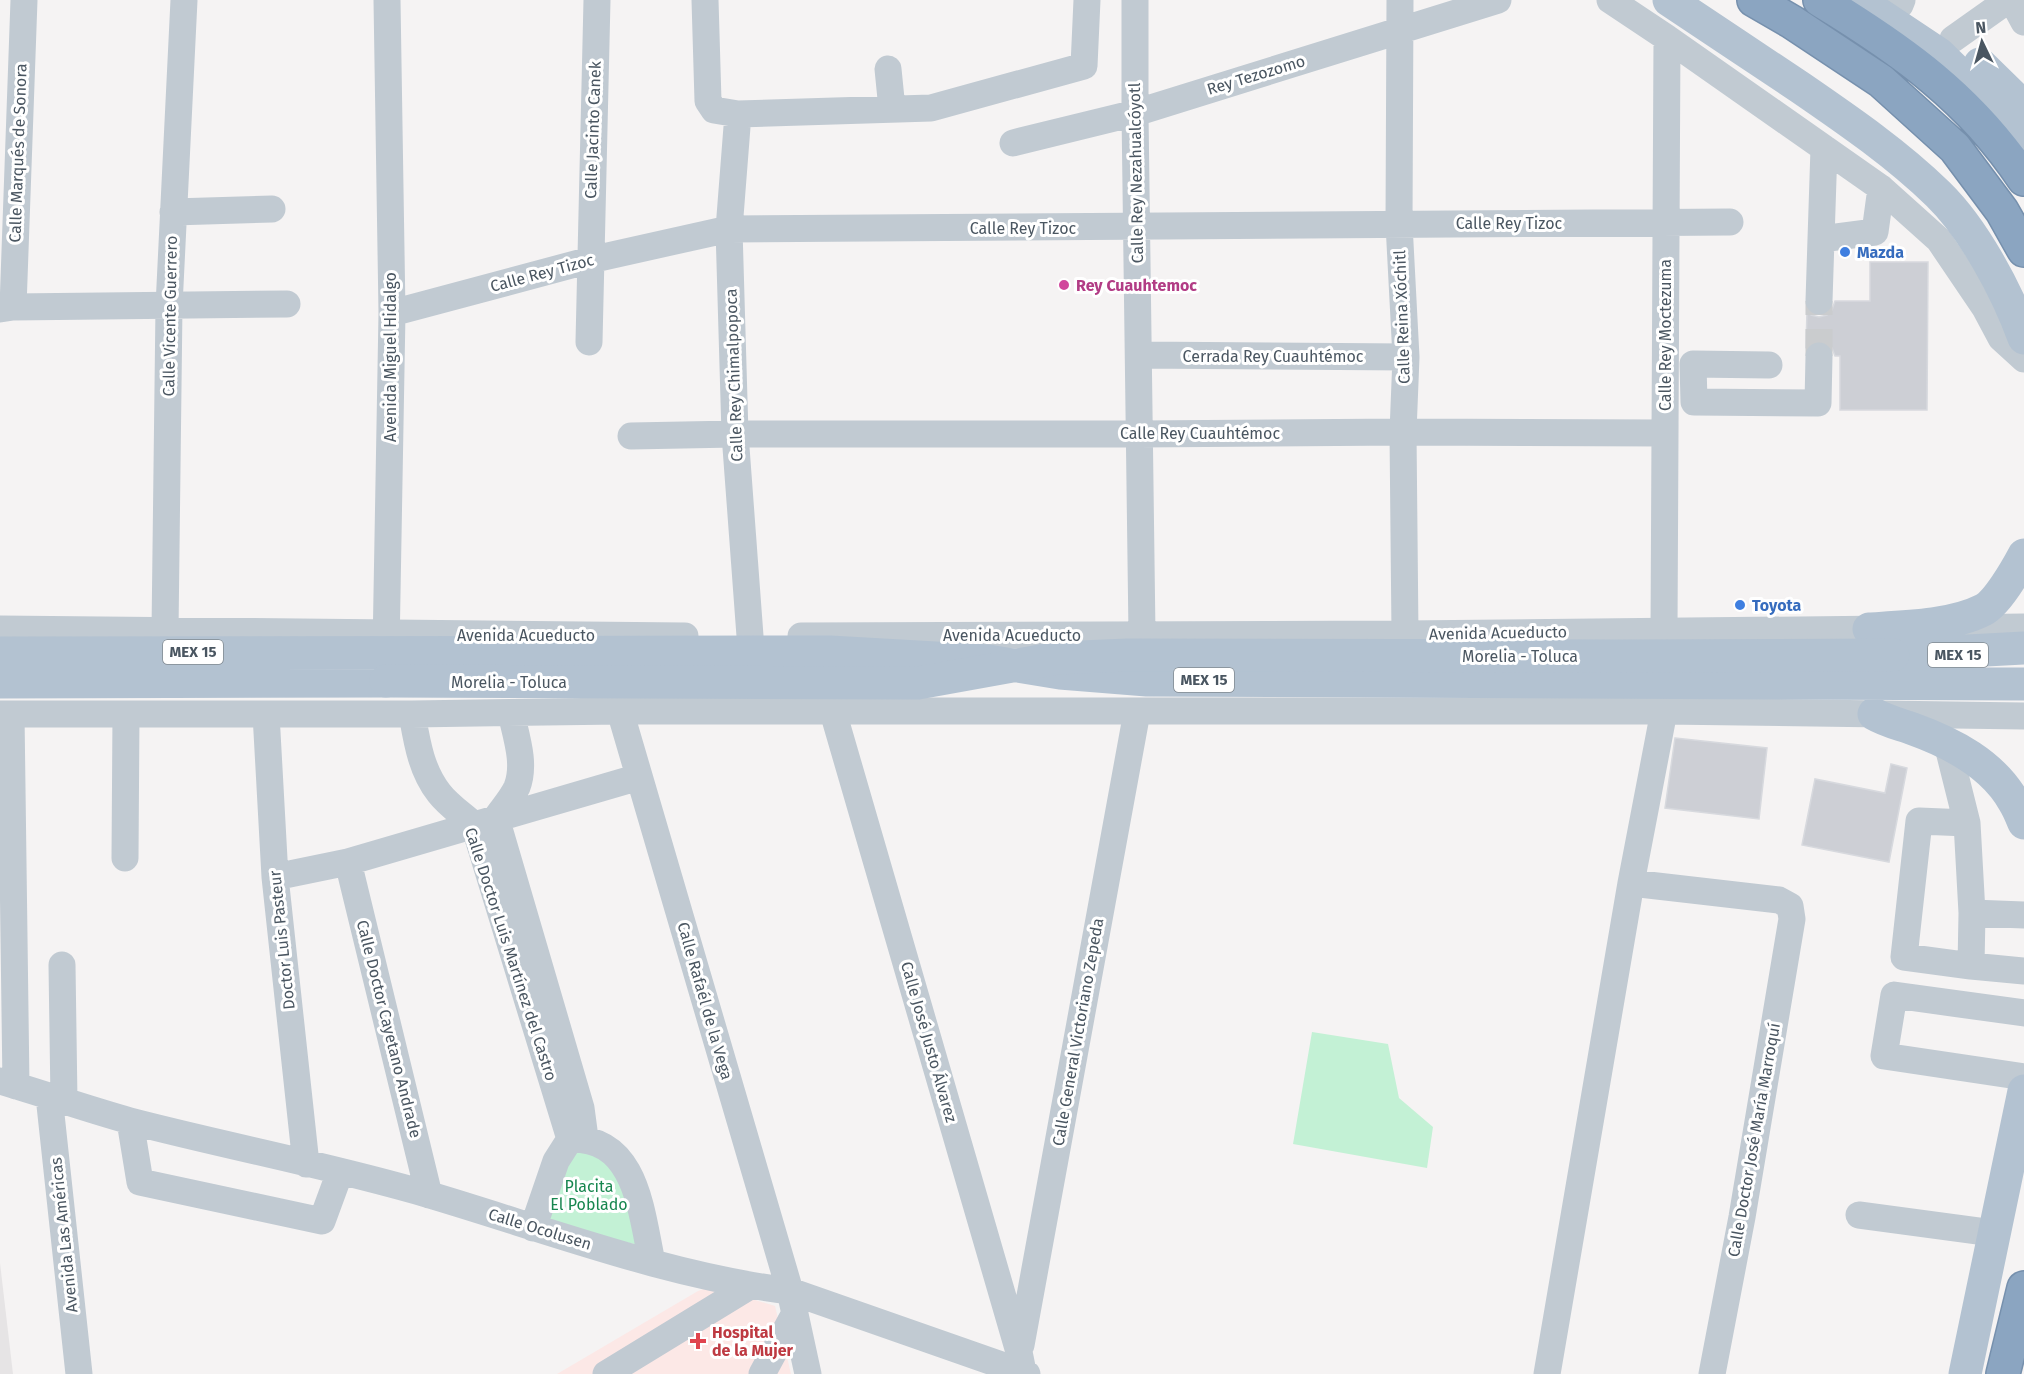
<svg xmlns="http://www.w3.org/2000/svg" width="2024" height="1374" font-family="'Fira Sans',sans-serif">
	<style>
		.education { fill: #e6e4e5 }
		.medical { fill: #fce8e6 }
		.green { fill: #c3f1d5 }
		.building { fill: #cdcfd5; stroke: #d7d9de; stroke-width: 1.5 }
		.lines { fill: none; stroke-linecap: round; stroke-linejoin: round }
		.minor-tunnel { stroke: #caccce; stroke-width: 27; stroke-dasharray: 27 14; stroke-linecap: butt }
		.highway-casing { stroke: #7690ad; stroke-width: 36 }
		.minor { stroke: #c1cad2; stroke-width: 27 }
		.major { stroke: #b3c2d1; stroke-width: 33 }
		.highway { stroke: #8ba5c1; stroke-width: 33 }
		.major-bridge { stroke: #b3c2d1; stroke-width: 33 }
		.shop-dot { fill: #3f7fe0; stroke: #fff; stroke-width: 2 }
		.hotel-dot { fill: #d1479c; stroke: #fff; stroke-width: 2 }
		.health-dot { fill: #e0444e; stroke: #fff; stroke-width: 2 }
		.labels { text-anchor: middle; dominant-baseline: central; stroke-width: 6; stroke-linejoin: round; paint-order: stroke }
		.shield { fill: #fff; stroke: #808990; stroke-width: 1.5 }
		.shield-label { font-size: 15px; font-weight: bold; fill: #4a5661 }
		.street-label { font-size: 16px; fill: #4a5661; stroke: #fff }
		.shop-label { font-size: 16px; font-weight: bold; fill: #366cbe; stroke: #fff; text-anchor: start }
		.hotel-label { font-size: 16px; font-weight: bold; fill: #b23c85; stroke: #fff; text-anchor: start }
		.park-label { font-size: 16px; fill: #17864f; stroke: #fff }
		.health-label { font-size: 16px; font-weight: bold; fill: #be3a42; stroke: #fff; text-anchor: start }
	</style>
	<rect width="100%" height="100%" fill="#f5f3f3"/>
	<path class="education" d="M0 1263 13 1374H0Z"/>
	<path class="medical" d="M706 1288H715L775 1306 791 1374H557L698 1291Z"/>
	<path class="green" d="M1312 1032 1388 1044 1399 1098 1433 1127 1427 1168 1293 1144Z
		M583 1148 617 1166 643 1246 539 1223 559 1162Z"/>
	<path class="building" d="M1870 262H1928L1927 410H1840V356H1835L1832 348 1827 342 1820 340 1812 342 1806 347 1807 310 1811 315 1819 317 1827 315 1832 310 1835 301H1870Z
		M1675 738 1767 748 1759 819 1665 808Z
		M1891 764 1907 768 1889 862 1802 845 1815 779 1885 793Z"/>
	<g class="lines">
		<path class="minor-tunnel" d="M1819 356V301"/>
		<defs>
			<path id="highway" d="M1754 0 1792 22 1881 81 1955 148 2002 211 2024 250
				M1820 0C1902 50 1970 98 2024 179
				M2003 1374 2024 1288"/>
		</defs>
		<use href="#highway" class="highway-casing"/>
		<path class="minor" d="M705 0 708 101 714 110 738 114 931 108 1084 66 1087 0
			M1135 0V113L1142 634
			M1400 0 1399 224 1406 357 1403 432 1405 634
			M1610 0 1667 38 1881 188 1939 240 1985 308 2001 338 2024 359
			M2015 0 2017 9 2024 22
			M1900 5 1902 0
			M1953 39 2008 0
			M888 69 892 109
			M738 114 729 229 735 434 750 636
			M1013 143 1135 113 1498 0
			M1824 148 1821 239 1875 232 1881 188
			M173 212 272 209
			M1819 301 1821 239
			M13 307 24 0
			M0 309 13 307 287 304
			M392 313 590 260 729 229 1730 222
			M589 342 597 0
			M1139 355 1406 357
			M1769 365 1693 364 1694 402 1818 403 1819 356
			M631 436 735 434H1139L1403 432 1664 433
			M1947 628 2024 627
			M0 629 685 636
			M165 631 169 306 184 0
			M1664 632 1667 38
			M801 636 1405 634 1888 629
			M386 650 392 313 387 0
			M620 711 790 1291 808 1374
			M833 712 1019 1352 1023 1372
			M511 713C516 736 526 764 517 787 512 798 503 808 496 818L581 1108 585 1138
			M0 714H412L620 711H1664L2024 716
			M11 714 16 1086
			M266 714 275 877 306 1164
			M412 714C417 742 421 770 439 793 448 805 463 815 474 825L570 1139
			M1947 743 1967 823 1972 913 1971 966 1904 957 1919 821 1967 823
			M125 858 126 714
			M348 862 429 1195
			M275 877 348 862 639 777
			M1631 883 1779 900 1790 906 1792 919 1742 1217 1712 1374
			M1972 913 2024 915
			M62 965 64 1101
			M1971 966 2024 971
			M2024 1013 1894 995 1884 1056 2024 1077
			M0 1081C44 1094 87 1109 130 1121 230 1147 332 1166 430 1195 548 1230 668 1276 790 1291L1027 1374
			M49 1096 79 1374
			M130 1121 140 1182 322 1221 340 1172
			M1859 1215 1993 1233
			M533 1228 556 1161 570 1139C637 1137 641 1212 652 1262
			M1021 1345 1137 712
			M606 1374 750 1286
			M762 1374 795 1313
			M1547 1374 1631 883 1664 711"/>
		<path class="major" d="M1669 0C1713 29 1757 59 1801 88 1849 121 1897 154 1938 194 1974 229 2007 291 2024 338
			M1858 0 1939 54 1985 99 2024 146
			M1980 64 2024 107
			M1869 629C1903 627 1952 626 1983 610 1997 603 2016 570 2024 555
			M0 653 830 652 988 661 1060 673 1147 680 2024 684
			M1893 655 2024 648
			M0 682 386 681
			M1874 714C1886 721 1899 724 1913 729 1952 743 1993 764 2014 802 2018 808 2021 816 2024 823
			M1965 1374 2024 1091"/>
		<use href="#highway" class="highway"/>
		<path class="major-bridge" d="M386 681 918 683 1057 658 1128 655 1614 656 1893 655"/>
	</g>
	<g class="shop-dot">
		<circle cx="1845" cy="252" r="6"/>
		<circle cx="1740" cy="605" r="6"/>
	</g>
	<circle class="hotel-dot" cx="1064" cy="285" r="6"/>
	<path class="health-dot" d="M695 1332h6v6h6v6h-6v6h-6v-6h-6v-6h6z"/>
	<g class="labels">
		<g class="shield">
			<rect x="163" y="640" width="60" height="24" rx="4.5"/>
			<rect x="1928" y="643" width="60" height="24" rx="4.5"/>
			<rect x="1174" y="668" width="60" height="24" rx="4.5"/>
		</g>
		<g class="shield-label">
			<text x="193" y="652">MEX 15</text>
			<text x="1958" y="655">MEX 15</text>
			<text x="1204" y="680">MEX 15</text>
		</g>
		<g class="street-label">
			<text transform="translate(1256 75) rotate(-17)">Rey Tezozomo</text>
			<text transform="translate(593 130) rotate(-88)">Calle Jacinto Canek</text>
			<text transform="translate(18 153) rotate(-88)">Calle Marqués de Sonora</text>
			<text transform="translate(1136 173) rotate(-91)">Calle Rey Nezahualcóyotl</text>
			<text x="1509" y="223">Calle Rey Tizoc</text>
			<text x="1023" y="228">Calle Rey Tizoc</text>
			<text transform="translate(542 273) rotate(-15)">Calle Rey Tizoc</text>
			<text transform="translate(170 316) rotate(-89)">Calle Vicente Guerrero</text>
			<text transform="translate(1402 317) rotate(-92)">Calle Reina Xóchitl</text>
			<text transform="translate(1665 335) rotate(-90)">Calle Rey Moctezuma</text>
			<text x="1273" y="356">Cerrada Rey Cuauhtémoc</text>
			<text transform="translate(390 357) rotate(-90)">Avenida Miguel Hidalgo</text>
			<text transform="translate(734 375) rotate(-92)">Calle Rey Chimalpopoca</text>
			<text x="1200" y="433">Calle Rey Cuauhtémoc</text>
			<text transform="translate(1498 633) rotate(-1)">Avenida Acueducto</text>
			<text x="526" y="635">Avenida Acueducto</text>
			<text x="1012" y="635">Avenida Acueducto</text>
			<text x="1520" y="656">Morelia - Toluca</text>
			<text x="509" y="682">Morelia - Toluca</text>
			<text transform="translate(282 940) rotate(-96)">Doctor Luis Pasteur</text>
			<text transform="translate(511 954) rotate(72)">Calle Doctor Luis Martínez del Castro</text>
			<text transform="translate(705 1001) rotate(74)">Calle Rafaél de la Vega</text>
			<text transform="translate(389 1029) rotate(76)">Calle Doctor Cayetano Andrade</text>
			<text transform="translate(1078 1032) rotate(-80)">Calle General Victoriano Zepeda</text>
			<text transform="translate(929 1042) rotate(74)">Calle José Justo Álvarez</text>
			<text transform="translate(1754 1140) rotate(-80)">Calle Doctor José María Marroquí</text>
			<text transform="translate(540 1229) rotate(17)">Calle Ocolusen</text>
			<text transform="translate(64 1235) rotate(-96)">Avenida Las Américas</text>
		</g>
		<g class="shop-label">
			<text x="1857" y="252">Mazda</text>
			<text x="1752" y="605">Toyota</text>
		</g>
		<g class="hotel-label">
			<text x="1076" y="285">Rey Cuauhtemoc</text>
		</g>
		<g class="park-label">
			<text x="589" y="1186">Placita<tspan x="589" dy="18">El Poblado</tspan></text>
		</g>
		<g class="health-label">
			<text x="712" y="1332">Hospital<tspan x="712" dy="18">de la Mujer</tspan></text>
		</g>
	</g>
	<g transform="translate(1982 42) rotate(355)" stroke="#ffffff" stroke-width="4.5" paint-order="stroke">
	<path d="M0-4.5L10 22L0 15L-10 22Z" fill="#4a5661"/>
	<text y="-9" font-size="16" font-weight="bold" text-anchor="middle" fill="#4a5661">N</text>
	</g>
</svg>
